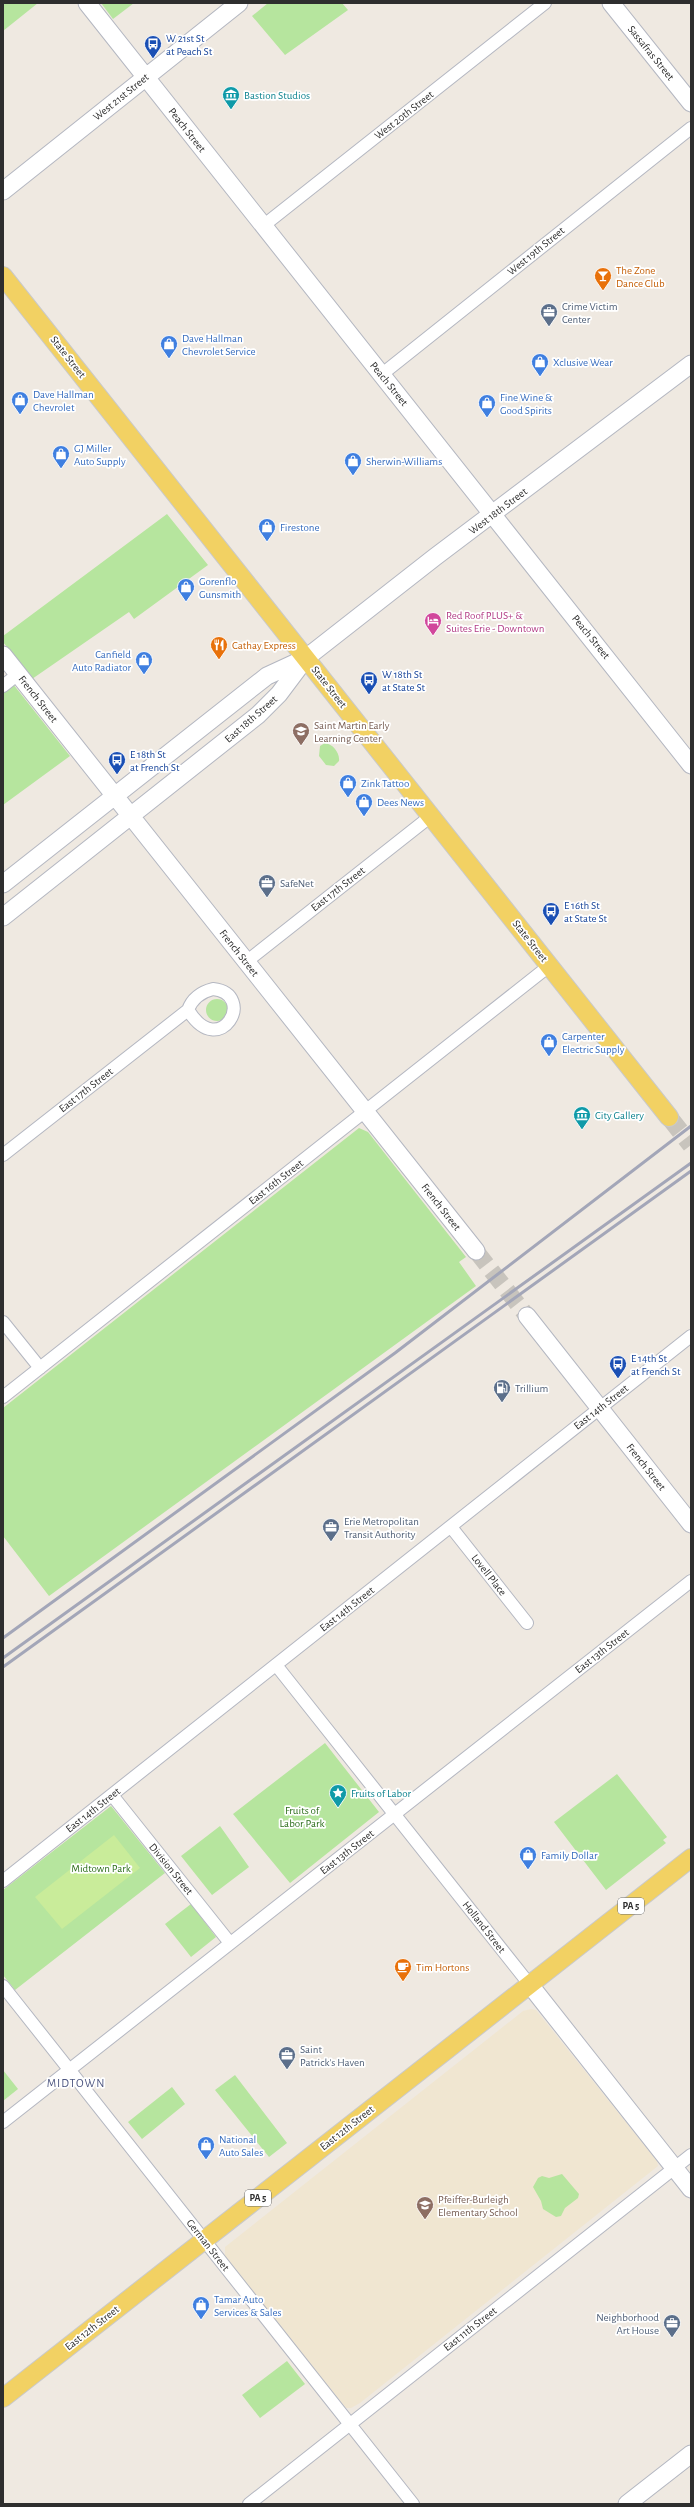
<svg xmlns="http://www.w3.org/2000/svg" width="694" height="2507" font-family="'Alegreya Sans',sans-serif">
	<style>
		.education { fill: #f0e6d1 }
		.green { fill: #b6e59e }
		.pitch { fill: #c9ec9a }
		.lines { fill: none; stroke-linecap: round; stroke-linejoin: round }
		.secondary-tunnel { stroke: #c8c4bd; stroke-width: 17; stroke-dasharray: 17 8; stroke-linecap: butt }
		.primary-tunnel { stroke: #c8c4bd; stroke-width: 18; stroke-dasharray: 18 9; stroke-linecap: butt }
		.street-casing { stroke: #b4b7c1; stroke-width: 14 }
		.secondary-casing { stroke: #b4b7c1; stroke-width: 19 }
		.primary-casing { stroke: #c9c9c9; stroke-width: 20 }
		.street { stroke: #fff; stroke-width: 12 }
		.secondary { stroke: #fff; stroke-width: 17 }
		.primary { stroke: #f2d163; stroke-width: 18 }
		.rail { stroke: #a3a6b8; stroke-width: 3 }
		.labels { text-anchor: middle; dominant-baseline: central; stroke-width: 3.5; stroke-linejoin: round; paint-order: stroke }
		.shield { fill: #fff; stroke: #6d6d6d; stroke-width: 1 }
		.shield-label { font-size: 10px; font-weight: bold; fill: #2e2e2e }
		.transit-label { font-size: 11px; fill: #164399; stroke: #fff; text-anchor: start }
		.street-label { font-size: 11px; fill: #2e2e2e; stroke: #fff }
		.culture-label { font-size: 11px; fill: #0d838f; stroke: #fff; text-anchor: start }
		.food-label { font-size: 11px; fill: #c56008; stroke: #fff; text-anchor: start }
		.service-label { font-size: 11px; fill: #4e5e75; stroke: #fff; text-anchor: start }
		.shop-label { font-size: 11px; fill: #366cbe; stroke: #fff; text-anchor: start }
		.hotel-label { font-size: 11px; fill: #b23c85; stroke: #fff; text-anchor: start }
		.education-label { font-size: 11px; fill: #785e54; stroke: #fff; text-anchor: start }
		.park-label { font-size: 11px; fill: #2c6e1b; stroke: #fff }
		.neighbourhood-label { font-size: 12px; letter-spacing: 1px; fill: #4d5680; stroke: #fff }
	</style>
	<rect width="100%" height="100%" fill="#efe9e1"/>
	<path class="education" d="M531 2009 536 2010 657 2161 658 2166 360 2403 351 2408H346L225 2258V2247L523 2011Z"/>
	<path class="green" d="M3 3H38L3 31Z
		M101 3H134L113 19Z
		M268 3H342L348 10 285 55 252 16Z
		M167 514 208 565 134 619 129 612 32 679 3 642V636Z
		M13 684 70 756 3 805V692Z
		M325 743C333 744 340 753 339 761L334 766 326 765 319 756 320 746Z
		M206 1010a11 11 0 1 1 22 0a11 11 0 1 1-22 0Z
		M359 1128 368 1132 466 1257 459 1262 476 1286 49 1596 3 1536V1408Z
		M325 1743 379 1812 290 1883 233 1814Z
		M617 1774 667 1837 663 1840 666 1843 606 1890 554 1822Z
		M111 1806 165 1873 15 1990 3 1975V1890Z
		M220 1826 249 1867 212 1895 181 1856Z
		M191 1904 216 1937 191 1957 165 1924Z
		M3 2070 18 2089 3 2101Z
		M235 2075 287 2143 269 2157 215 2090Z
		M172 2087 185 2104 142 2139 128 2122Z
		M562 2174 579 2194 578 2198 565 2208 561 2216 556 2217 543 2209 541 2201 533 2187 538 2178 542 2176 549 2178Z
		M287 2361 305 2384 260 2418 242 2395Z"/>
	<path class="pitch" d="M114 1835 140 1868 62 1929 35 1897Z"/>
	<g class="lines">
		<path class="secondary-tunnel" d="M476 1251 527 1316"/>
		<path class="primary-tunnel" d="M669 1117 691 1145"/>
		<defs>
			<path id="street" d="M263 226 545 3
				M381 375 691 128
				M3 686 18 674
				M246 962 431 816
				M213 989C258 994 220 1062 188 1010 192 999 201 992 213 989Z
				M3 1155 188 1010
				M3 1322 40 1368
				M3 1397 549 966
				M451 1527 527 1623
				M276 1665 530 1985
				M112 1795 230 1943
				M3 1881 691 1336
				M3 1986 413 2504
				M3 2122 691 1581
				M249 2504 691 2155"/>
			<path id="secondary" d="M87 3 691 765
				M611 3 691 103
				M3 191 239 3
				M3 655 476 1251
				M3 884 267 676 306 658 435 557 691 364
				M3 917 258 715 279 694 306 658
				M527 1316 691 1524
				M530 1985 691 2189
				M627 2504 691 2454"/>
			<path id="primary" d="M3 276 669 1117
				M3 2398 691 1858"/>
		</defs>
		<use href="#street" class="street-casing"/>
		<use href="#secondary" class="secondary-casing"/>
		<use href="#primary" class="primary-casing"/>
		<use href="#street" class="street"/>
		<use href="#secondary" class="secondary"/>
		<use href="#primary" class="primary"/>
		<path class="rail" d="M3 1638 395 1353 691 1126
			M3 1658 691 1163
			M3 1667 691 1171"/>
	</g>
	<defs>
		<symbol id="bus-pin" viewBox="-11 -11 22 30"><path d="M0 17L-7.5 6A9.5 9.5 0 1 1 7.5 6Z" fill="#1a4fb4" stroke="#fff"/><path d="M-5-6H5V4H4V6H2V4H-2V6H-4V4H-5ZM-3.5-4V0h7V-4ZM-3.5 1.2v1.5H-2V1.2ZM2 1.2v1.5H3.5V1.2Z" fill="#fff"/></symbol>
		<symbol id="museum-pin" viewBox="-11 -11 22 30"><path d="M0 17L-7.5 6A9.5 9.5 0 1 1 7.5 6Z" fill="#0f9aa8" stroke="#fff"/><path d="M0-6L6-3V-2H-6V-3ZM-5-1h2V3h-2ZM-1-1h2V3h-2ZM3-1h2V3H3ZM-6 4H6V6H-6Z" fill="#fff"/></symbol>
		<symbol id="bar-pin" viewBox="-11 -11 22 30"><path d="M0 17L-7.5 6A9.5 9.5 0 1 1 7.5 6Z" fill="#e8710a" stroke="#fff"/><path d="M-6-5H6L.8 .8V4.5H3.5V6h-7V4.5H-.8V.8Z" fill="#fff"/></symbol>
		<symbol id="office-pin" viewBox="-11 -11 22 30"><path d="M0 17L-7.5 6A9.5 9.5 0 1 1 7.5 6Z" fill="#5c6f8a" stroke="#fff"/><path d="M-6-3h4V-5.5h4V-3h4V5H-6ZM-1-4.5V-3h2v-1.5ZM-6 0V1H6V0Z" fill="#fff"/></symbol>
		<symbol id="shop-pin" viewBox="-11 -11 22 30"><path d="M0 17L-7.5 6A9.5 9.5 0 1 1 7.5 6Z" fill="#3f7fe0" stroke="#fff"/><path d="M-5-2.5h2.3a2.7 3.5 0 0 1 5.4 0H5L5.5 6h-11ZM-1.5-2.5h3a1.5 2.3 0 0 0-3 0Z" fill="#fff"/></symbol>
		<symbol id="hotel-pin" viewBox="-11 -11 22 30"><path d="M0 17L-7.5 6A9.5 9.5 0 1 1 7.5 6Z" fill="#d1479c" stroke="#fff"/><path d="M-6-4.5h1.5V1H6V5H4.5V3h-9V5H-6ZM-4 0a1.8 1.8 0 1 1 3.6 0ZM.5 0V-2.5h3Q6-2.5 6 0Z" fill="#fff"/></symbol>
		<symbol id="restaurant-pin" viewBox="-11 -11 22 30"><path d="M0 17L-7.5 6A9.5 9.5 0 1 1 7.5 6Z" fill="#e8710a" stroke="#fff"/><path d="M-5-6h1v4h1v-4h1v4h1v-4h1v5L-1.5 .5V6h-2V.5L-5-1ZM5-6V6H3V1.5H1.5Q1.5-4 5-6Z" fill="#fff"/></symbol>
		<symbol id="school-pin" viewBox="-11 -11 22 30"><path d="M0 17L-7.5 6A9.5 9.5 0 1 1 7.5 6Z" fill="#8d6e63" stroke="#fff"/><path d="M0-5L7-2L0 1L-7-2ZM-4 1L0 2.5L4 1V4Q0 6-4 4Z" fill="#fff"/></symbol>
		<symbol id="fuel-pin" viewBox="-11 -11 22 30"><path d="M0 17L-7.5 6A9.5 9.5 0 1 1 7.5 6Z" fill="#5c6f8a" stroke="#fff"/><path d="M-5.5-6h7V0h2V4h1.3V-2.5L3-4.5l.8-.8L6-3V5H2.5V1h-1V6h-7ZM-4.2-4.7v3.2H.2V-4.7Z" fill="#fff"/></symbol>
		<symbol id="sight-pin" viewBox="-11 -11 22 30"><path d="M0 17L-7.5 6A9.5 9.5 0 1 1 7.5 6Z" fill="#0f9aa8" stroke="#fff"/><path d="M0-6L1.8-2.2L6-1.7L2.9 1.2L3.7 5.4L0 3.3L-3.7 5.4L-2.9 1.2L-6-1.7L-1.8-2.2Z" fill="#fff"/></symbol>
		<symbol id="cafe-pin" viewBox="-11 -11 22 30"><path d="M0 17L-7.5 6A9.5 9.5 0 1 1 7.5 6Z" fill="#e8710a" stroke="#fff"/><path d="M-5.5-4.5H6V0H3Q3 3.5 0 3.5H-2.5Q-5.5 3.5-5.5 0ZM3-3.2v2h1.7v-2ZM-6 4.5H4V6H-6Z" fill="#fff"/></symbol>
	</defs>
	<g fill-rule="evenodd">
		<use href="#bus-pin" x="143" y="34" width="20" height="27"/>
		<use href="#museum-pin" x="221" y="85" width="20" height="27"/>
		<use href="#bar-pin" x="593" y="266" width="20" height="27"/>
		<use href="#office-pin" x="539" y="302" width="20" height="27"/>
		<use href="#shop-pin" x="159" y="334" width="20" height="27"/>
		<use href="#shop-pin" x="530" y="352" width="20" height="27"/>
		<use href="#shop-pin" x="10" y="390" width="20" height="27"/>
		<use href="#shop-pin" x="477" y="393" width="20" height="27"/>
		<use href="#shop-pin" x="51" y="444" width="20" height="27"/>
		<use href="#shop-pin" x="343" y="451" width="20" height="27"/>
		<use href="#shop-pin" x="257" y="517" width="20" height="27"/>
		<use href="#shop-pin" x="176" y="577" width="20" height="27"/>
		<use href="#hotel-pin" x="423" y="611" width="20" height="27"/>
		<use href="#restaurant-pin" x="209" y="635" width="20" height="27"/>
		<use href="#shop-pin" x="134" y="650" width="20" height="27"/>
		<use href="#bus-pin" x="359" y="670" width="20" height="27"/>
		<use href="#school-pin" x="291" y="721" width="20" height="27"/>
		<use href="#bus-pin" x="107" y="750" width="20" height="27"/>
		<use href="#shop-pin" x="338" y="773" width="20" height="27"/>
		<use href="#shop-pin" x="354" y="792" width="20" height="27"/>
		<use href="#office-pin" x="257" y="873" width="20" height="27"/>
		<use href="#bus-pin" x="541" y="901" width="20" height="27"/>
		<use href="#shop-pin" x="539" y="1032" width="20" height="27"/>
		<use href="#museum-pin" x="572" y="1105" width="20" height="27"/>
		<use href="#bus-pin" x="608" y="1354" width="20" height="27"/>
		<use href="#fuel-pin" x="492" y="1378" width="20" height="27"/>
		<use href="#office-pin" x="321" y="1517" width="20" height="27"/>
		<use href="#sight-pin" x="328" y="1783" width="20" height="27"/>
		<use href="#shop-pin" x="518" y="1845" width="20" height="27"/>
		<use href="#cafe-pin" x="393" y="1957" width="20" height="27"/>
		<use href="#office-pin" x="277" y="2045" width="20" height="27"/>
		<use href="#shop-pin" x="196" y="2135" width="20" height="27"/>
		<use href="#school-pin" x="415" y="2195" width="20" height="27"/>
		<use href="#shop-pin" x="191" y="2295" width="20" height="27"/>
		<use href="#office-pin" x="662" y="2313" width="20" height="27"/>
	</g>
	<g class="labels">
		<g class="shield">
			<rect x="618" y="1898" width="26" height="16" rx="3"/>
			<rect x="245" y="2190" width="26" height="16" rx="3"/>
		</g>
		<g class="shield-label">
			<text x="631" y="1906">PA 5</text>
			<text x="258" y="2198">PA 5</text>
		</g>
		<g class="transit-label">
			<text x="166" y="38">W 21st St<tspan x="166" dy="13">at Peach St</tspan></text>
			<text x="382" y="674">W 18th St<tspan x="382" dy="13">at State St</tspan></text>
			<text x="130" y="754">E 18th St<tspan x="130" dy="13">at French St</tspan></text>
			<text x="564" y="905">E 16th St<tspan x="564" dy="13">at State St</tspan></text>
			<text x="631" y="1358">E 14th St<tspan x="631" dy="13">at French St</tspan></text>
		</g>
		<g class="street-label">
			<text transform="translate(651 53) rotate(51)">Sassafras Street</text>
			<text transform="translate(121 97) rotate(-39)">West 21st Street</text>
			<text transform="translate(404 115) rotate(-38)">West 20th Street</text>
			<text transform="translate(187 130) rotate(52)">Peach Street</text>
			<text transform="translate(536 251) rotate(-39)">West 19th Street</text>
			<text transform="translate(68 357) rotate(52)">State Street</text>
			<text transform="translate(389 384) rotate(51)">Peach Street</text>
			<text transform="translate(498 511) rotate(-37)">West 18th Street</text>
			<text transform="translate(591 637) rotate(51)">Peach Street</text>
			<text transform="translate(329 687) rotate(52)">State Street</text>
			<text transform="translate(38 699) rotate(52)">French Street</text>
			<text transform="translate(251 719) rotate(-41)">East 18th Street</text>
			<text transform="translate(338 889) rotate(-38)">East 17th Street</text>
			<text transform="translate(530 941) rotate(52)">State Street</text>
			<text transform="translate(239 953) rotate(52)">French Street</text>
			<text transform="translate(86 1090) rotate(-38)">East 17th Street</text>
			<text transform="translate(276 1182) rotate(-38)">East 16th Street</text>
			<text transform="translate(441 1207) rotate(52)">French Street</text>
			<text transform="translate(601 1407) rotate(-38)">East 14th Street</text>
			<text transform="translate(646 1467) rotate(52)">French Street</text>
			<text transform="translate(489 1575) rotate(52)">Lovell Place</text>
			<text transform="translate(347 1609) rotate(-38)">East 14th Street</text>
			<text transform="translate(602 1651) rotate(-38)">East 13th Street</text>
			<text transform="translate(93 1810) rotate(-38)">East 14th Street</text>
			<text transform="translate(347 1852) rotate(-38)">East 13th Street</text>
			<text transform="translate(171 1869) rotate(51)">Division Street</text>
			<text transform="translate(484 1927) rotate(52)">Holland Street</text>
			<text transform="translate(347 2128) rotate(-38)">East 12th Street</text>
			<text transform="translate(208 2245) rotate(52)">German Street</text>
			<text transform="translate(92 2328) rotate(-38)">East 12th Street</text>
			<text transform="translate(470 2329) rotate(-38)">East 11th Street</text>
		</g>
		<g class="culture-label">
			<text x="244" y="95">Bastion Studios</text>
			<text x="595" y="1115">City Gallery</text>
			<text x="351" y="1793">Fruits of Labor</text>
		</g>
		<g class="food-label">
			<text x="616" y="270">The Zone<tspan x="616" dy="13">Dance Club</tspan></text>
			<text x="232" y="645">Cathay Express</text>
			<text x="416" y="1967">Tim Hortons</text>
		</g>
		<g class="service-label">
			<text x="562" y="306">Crime Victim<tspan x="562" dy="13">Center</tspan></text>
			<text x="280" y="883">SafeNet</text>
			<text x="515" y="1388">Trillium</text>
			<text x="344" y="1521">Erie Metropolitan<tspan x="344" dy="13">Transit Authority</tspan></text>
			<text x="300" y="2049">Saint<tspan x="300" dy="13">Patrick's Haven</tspan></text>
			<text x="659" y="2317" text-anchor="end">Neighborhood<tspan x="659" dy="13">Art House</tspan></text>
		</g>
		<g class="shop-label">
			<text x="182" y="338">Dave Hallman<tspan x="182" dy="13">Chevrolet Service</tspan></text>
			<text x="553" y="362">Xclusive Wear</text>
			<text x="33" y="394">Dave Hallman<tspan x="33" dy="13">Chevrolet</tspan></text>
			<text x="500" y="397">Fine Wine &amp;<tspan x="500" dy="13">Good Spirits</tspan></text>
			<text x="74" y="448">GJ Miller<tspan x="74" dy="13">Auto Supply</tspan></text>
			<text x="366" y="461">Sherwin-Williams</text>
			<text x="280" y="527">Firestone</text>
			<text x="199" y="581">Gorenflo<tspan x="199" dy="13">Gunsmith</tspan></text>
			<text x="131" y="654" text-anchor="end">Canfield<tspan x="131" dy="13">Auto Radiator</tspan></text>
			<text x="361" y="783">Zink Tattoo</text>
			<text x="377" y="802">Dees News</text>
			<text x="562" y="1036">Carpenter<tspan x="562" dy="13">Electric Supply</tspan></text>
			<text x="541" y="1855">Family Dollar</text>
			<text x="219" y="2139">National<tspan x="219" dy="13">Auto Sales</tspan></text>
			<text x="214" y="2299">Tamar Auto<tspan x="214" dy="13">Services &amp; Sales</tspan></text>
		</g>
		<g class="hotel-label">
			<text x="446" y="615">Red Roof PLUS+ &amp;<tspan x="446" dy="13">Suites Erie - Downtown</tspan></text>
		</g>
		<g class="education-label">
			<text x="314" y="725">Saint Martin Early<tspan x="314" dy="13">Learning Center</tspan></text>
			<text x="438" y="2199">Pfeiffer-Burleigh<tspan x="438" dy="13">Elementary School</tspan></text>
		</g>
		<g class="park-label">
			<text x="302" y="1810">Fruits of<tspan x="302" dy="13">Labor Park</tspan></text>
			<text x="101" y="1868">Midtown Park</text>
		</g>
		<g class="neighbourhood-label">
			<text x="76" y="2083">MIDTOWN</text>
		</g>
	</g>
	<rect width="694" height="2507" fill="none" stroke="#2e2e2e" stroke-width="8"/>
</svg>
